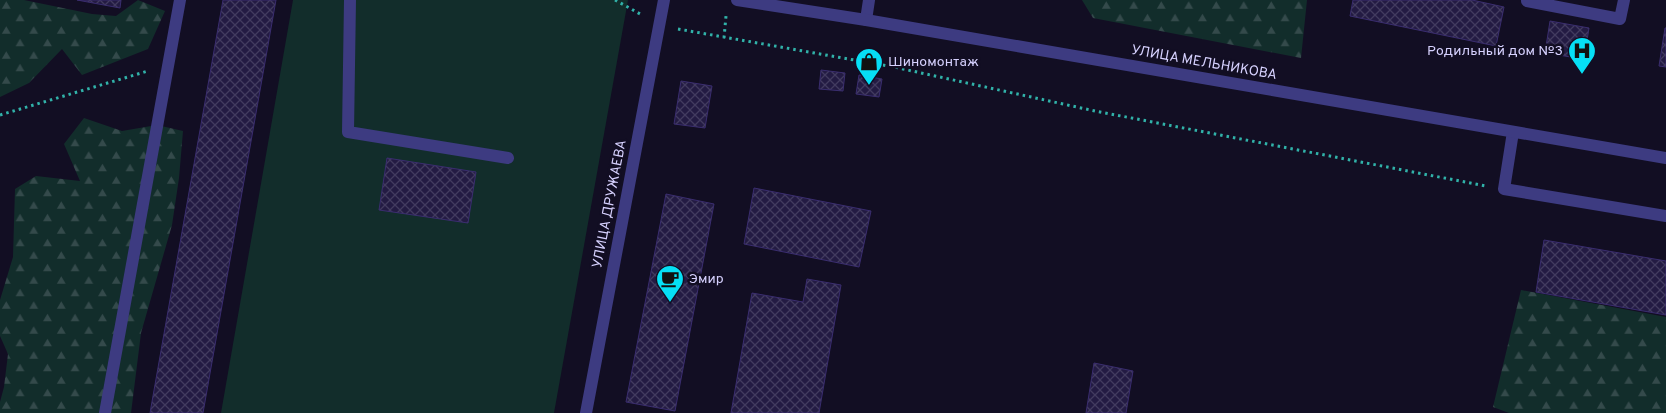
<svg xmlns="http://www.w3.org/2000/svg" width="1666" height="413" font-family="Overpass,sans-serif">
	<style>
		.forest { fill: url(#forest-firs) }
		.green { fill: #122d2b }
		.building { fill: url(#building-cross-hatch); stroke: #3a2d6f }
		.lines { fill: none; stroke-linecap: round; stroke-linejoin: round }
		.path { stroke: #31b2a9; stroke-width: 3; stroke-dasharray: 2.5 4; stroke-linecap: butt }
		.service { stroke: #3d3b81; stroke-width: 12 }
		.minor { stroke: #3d3b81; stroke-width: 12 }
		.labels { text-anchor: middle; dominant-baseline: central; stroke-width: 5; stroke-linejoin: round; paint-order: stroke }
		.poi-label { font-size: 14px; fill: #d6d1fe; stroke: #120e23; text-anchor: start }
		.street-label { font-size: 14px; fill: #d6d1fe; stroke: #120e23 }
	</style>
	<defs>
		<pattern id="forest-firs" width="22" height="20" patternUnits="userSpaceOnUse" patternTransform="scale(1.25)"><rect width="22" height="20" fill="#122d2b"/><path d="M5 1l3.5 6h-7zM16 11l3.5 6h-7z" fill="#344a4b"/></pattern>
		<pattern id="building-cross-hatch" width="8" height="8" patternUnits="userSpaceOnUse" patternTransform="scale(1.25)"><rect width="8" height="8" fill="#231b43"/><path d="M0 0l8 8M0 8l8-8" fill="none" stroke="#423b5f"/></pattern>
	</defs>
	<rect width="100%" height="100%" fill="#120e23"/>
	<path class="forest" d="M0 0H24L92 14 116 16 138 0 165 11 148 49 82 75 62 49 29 83 0 97Z
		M1082 0H1307L1301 58 1093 18Z
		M84 118 122 131 157 125 183 131 179 178 172 225 141 333 131 413H0V402L4 387 8 354 0 336V300L13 257 15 189 36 176 80 181 64 144Z
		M1521 290 1666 317V413H1509L1493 407Z"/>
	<path class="green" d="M293 0H628L554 413H221Z"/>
	<path class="building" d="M77 0H121L120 8Z
		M223 0H276L203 413H150Z
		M1353 0H1472L1504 7 1496 46 1350 16Z
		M1550 21 1589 28 1584 59 1545 53Z
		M1665 28H1666V67L1659 66Z
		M821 70 845 73 843 91 819 89Z
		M859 75 882 79 879 97 856 94Z
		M681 81 712 86 705 128 674 124Z
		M387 158 476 172 468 223 379 210Z
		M754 188 871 211 859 267 744 244Z
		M666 194 714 204 675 411 626 402Z
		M1544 240 1666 261V315L1536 292Z
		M807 279 841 285 819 413H731L752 293 803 302Z
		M1094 363 1133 371 1126 413H1086Z"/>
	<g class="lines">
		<path class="path" d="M615 0 642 15
			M678 29 894 67 1095 111 1486 186
			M724 38 726 16
			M0 115 148 71"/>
		<path class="service" d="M350 0 348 132 508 158
			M1527 1 1620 19 1624 0
			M866 20 869 0
			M1513 132 1504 189 1666 216
			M105 413 180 0"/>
		<path class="minor" d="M737 0 866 20 1666 158
			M586 413 664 0"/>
	</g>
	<defs>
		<symbol id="hospital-pin" viewBox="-11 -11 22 30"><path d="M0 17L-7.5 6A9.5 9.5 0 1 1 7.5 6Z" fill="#06dff5" stroke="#120e23"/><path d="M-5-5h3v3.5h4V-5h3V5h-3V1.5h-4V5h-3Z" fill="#111"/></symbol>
		<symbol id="shop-pin" viewBox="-11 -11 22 30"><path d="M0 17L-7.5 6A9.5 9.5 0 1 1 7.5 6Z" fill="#06dff5" stroke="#120e23"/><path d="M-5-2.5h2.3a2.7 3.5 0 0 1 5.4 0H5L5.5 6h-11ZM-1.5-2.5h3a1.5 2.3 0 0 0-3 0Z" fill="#111"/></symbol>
		<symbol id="cafe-pin" viewBox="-11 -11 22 30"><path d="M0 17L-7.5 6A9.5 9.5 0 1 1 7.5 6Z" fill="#06dff5" stroke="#120e23"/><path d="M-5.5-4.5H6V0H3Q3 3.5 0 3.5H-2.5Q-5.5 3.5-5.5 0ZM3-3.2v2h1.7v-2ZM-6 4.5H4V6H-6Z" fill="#111"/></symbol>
	</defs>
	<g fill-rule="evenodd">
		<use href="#hospital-pin" x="1566" y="35" width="32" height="43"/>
		<use href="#shop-pin" x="853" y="46" width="32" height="43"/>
		<use href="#cafe-pin" x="654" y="263" width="32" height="43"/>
	</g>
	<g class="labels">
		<g class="poi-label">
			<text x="1563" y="51" text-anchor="end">Родильный дом №3</text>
			<text x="888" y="62">Шиномонтаж</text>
			<text x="689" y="279">Эмир</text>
		</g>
		<g class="street-label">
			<text transform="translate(1204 63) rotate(10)">УЛИЦА МЕЛЬНИКОВА</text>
			<text transform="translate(610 204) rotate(-79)">УЛИЦА ДРУЖАЕВА</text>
		</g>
	</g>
</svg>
